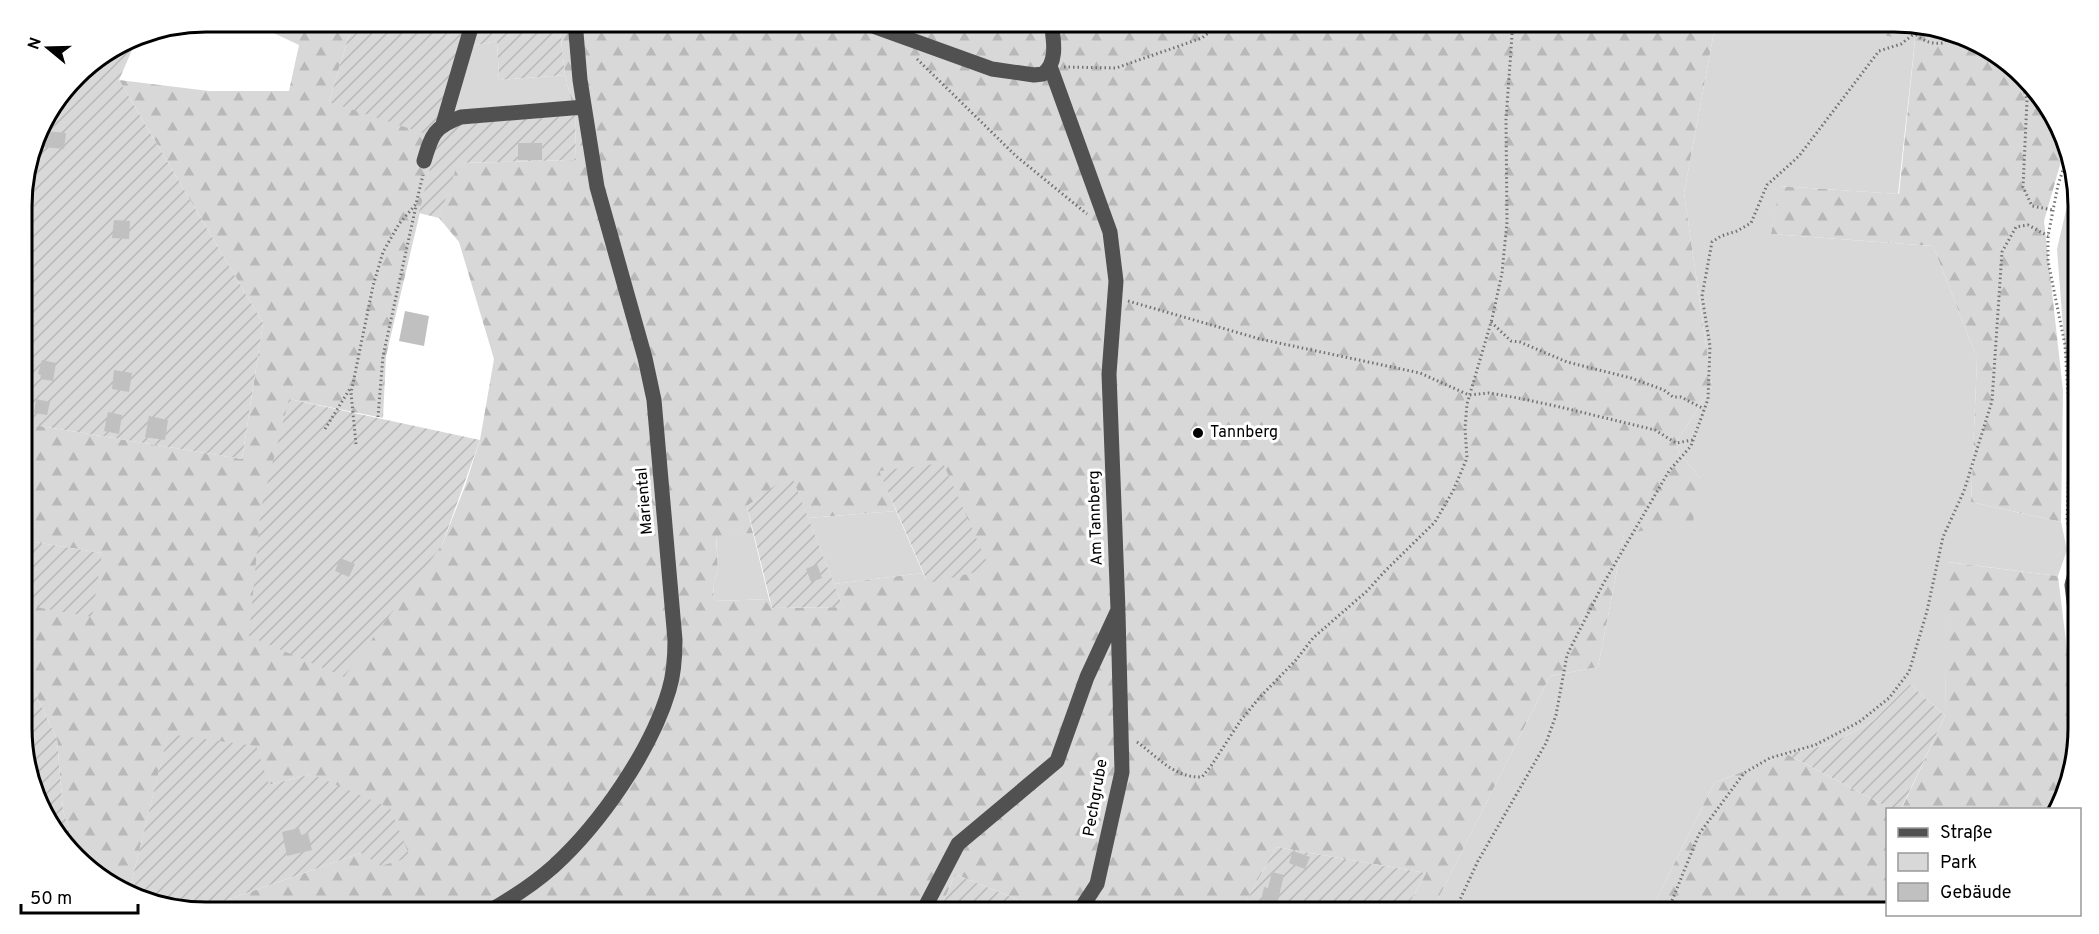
<svg xmlns="http://www.w3.org/2000/svg" width="2099" height="934" font-family="Overpass,sans-serif">
	<style>
		.green { fill: #d8d8d8 }
		.forest { fill: url(#forest-firs); fill-rule: evenodd }
		.garden { fill: url(#garden-furrows) }
		.building { fill: #c0c0c0 }
		.lines { fill: none; stroke-linecap: round; stroke-linejoin: round }
		.path { stroke: #737373; stroke-width: 3; stroke-dasharray: 1.5 3; stroke-linecap: butt }
		.minor { stroke: #515151; stroke-width: 15 }
		.poi-dot { fill: #000; stroke: #fff; stroke-width: 2 }
		.labels { text-anchor: middle; dominant-baseline: central; stroke-width: 6; stroke-linejoin: round; paint-order: stroke }
		.poi-label { font-size: 16px; fill: #000; stroke: #fff; text-anchor: start }
		.street-label { font-size: 16px; fill: #000; stroke: #fff }
		.rim { fill: none; stroke: #000; stroke-width: 3 }
	</style>
	<defs>
		<pattern id="forest-firs" width="22" height="20" patternUnits="userSpaceOnUse" patternTransform="scale(1.5)"><rect width="22" height="20" fill="#d8d8d8"/><path d="M5 1l3.5 6h-7zM16 11l3.5 6h-7z" fill="#b8b8b8"/></pattern>
		<pattern id="garden-furrows" width="10" height="10" patternUnits="userSpaceOnUse" patternTransform="scale(1.5)"><rect width="10" height="10" fill="#d8d8d8"/><path d="M-1 1l2-2M0 10L10 0M9 11l2-2" fill="none" stroke="#b8b8b8"/></pattern>
	</defs>
	<rect width="100%" height="100%" fill="#fff"/>
	<path class="green" d="M1716 21H1804L1915 40 1898 194 1781 186 1771 234 1933 246 1977 358 1971 502 2061 522 2067 550 2058 576 1948 562 1945 716 1910 684 1873 721 1831 744 1787 754 1714 783 1650 913H1431L1550 676 1598 667 1624 534 1700 478 1680 454 1676 443 1712 386 1684 193Z
		M497 41 499 80 565 75 575 115 439 118 461 48Z
		M2074 176 2076 182 2077 509 2057 249Z
		M896 511 923 573 834 584 808 518Z
		M753 533 769 599 714 601 713 583 718 570 716 535Z"/>
	<path class="forest" d="M248 21H353L329 102 439 118V132L386 356 383 418 289 399 442 545 465 486 480 440 494 359 459 242 439 218 457 163 576 160 575 115 565 75 559 21H1716L1684 193 1712 386 1676 443 1680 454 1700 478 1693 522 1624 534 1598 667 1550 676 1431 913H1404L1426 873 1276 847 1240 913H1050L955 874 939 913H230L207 907 361 853 311 774 269 785 168 735 130 888 114 883 76 853 63 810 57 739 22 665 30 606 102 553 22 540V423L242 459 263 323 119 80 209 91H289L299 45ZM880 471 928 583 923 573 834 584 843 607 772 608 769 599 714 601 713 583 718 570 716 536 753 533 747 506 791 475 808 518 896 511Z
		M1804 21H1893L1964 35 2040 94 2064 151 2044 221 2063 390 2061 522 1971 502 1977 358 1933 246 1771 234 1780 186 1899 194 1915 41Z
		M1947 562 2058 576 2077 732 2064 799 2057 809 1901 810 1945 716Z
		M1787 754 1891 809 1888 810 1887 913H1650L1714 783Z"/>
	<path class="garden" d="M353 21H559L565 75 499 80 497 41 461 48 439 118 423 133 329 102Z
		M139 34 119 80 263 323 242 459 22 423 21 193 40 124 84 67Z
		M575 115 576 160 458 163 439 218 419 213 439 132 450 125Z
		M289 399 480 440 442 545 344 677 249 636 261 508Z
		M943 463 990 569 928 583 879 471Z
		M791 474 843 607 772 608 747 506Z
		M22 540 102 553 92 617 30 606 22 662Z
		M22 665 57 739 63 810 76 853 59 840 23 753Z
		M1910 684 1945 716 1901 809H1891L1787 754 1831 744 1873 721Z
		M168 734 256 746 269 785 311 774 390 808 410 857 381 866 361 853 207 907 130 888Z
		M1276 847 1426 873 1404 913H1240Z
		M955 874 1050 913H939Z"/>
	<path class="building" d="M45 131 66 133 64 149 43 147Z
		M518 143H542V160H518Z
		M114 220 130 221 129 239 112 238Z
		M405 311 429 316 424 346 399 341Z
		M42 360 56 363 53 381 40 379 41 375 38 374Z
		M114 370 132 373 129 392 112 389Z
		M36 399 50 402 47 415 34 413Z
		M108 412 122 415 119 434 104 431Z
		M149 416 168 420 165 440 145 437Z
		M340 558 355 564 349 577 335 571Z
		M817 564 822 578 811 582 806 569Z
		M299 828 301 835 308 833 312 850 287 856 282 832Z
		M1293 851 1310 857 1305 869 1289 863Z
		M1272 872 1284 875 1276 909 1260 905 1264 887 1268 888Z"/>
	<g class="lines">
		<path class="path" d="M1908 24C1915 37 1927 45 1943 43L1952 33
			M917 59 1016 156 1087 214
			M1064 67 1116 68 1202 38 1223 21
			M2021 79 2027 100 2023 187 2032 206 2053 210
			M2067 158 2058 185 2048 236V261L2065 345 2070 426 2067 521 2076 547
			M1128 301 1260 339 1420 373 1469 395 1489 393 1518 398 1560 407 1655 430 1676 443 1693 440
			M1491 322 1511 341 1520 342 1567 362 1631 378 1664 390 1673 397H1681L1704 409
			M378 417 383 356 416 206
			M325 429 351 387
			M356 444 351 393 373 286 383 252 399 224 416 204 423 175
			M1137 742C1158 757 1174 778 1202 777L1211 766 1241 720 1260 697 1296 660 1313 638 1367 591 1385 571 1435 522 1453 491 1467 458 1465 428 1467 404 1492 319 1502 273 1507 222 1506 120 1513 21
			M1450 913 1457 906 1478 861 1546 743 1556 715 1567 655 1602 586 1669 471 1691 446 1708 399 1710 346 1702 296 1712 242 1721 236 1737 231 1751 223 1767 185 1799 156 1879 51 1901 44 1914 34
			M1667 913 1699 834 1744 773 1770 758 1815 745 1859 722 1889 698 1909 672 1927 611 1943 537 1964 491 1992 401 2002 252 2016 227 2028 225 2048 236"/>
		<path class="minor" d="M859 21 992 69 1034 75 1043 74C1059 62 1053 38 1051 21
			M443 124 473 21
			M424 161C432 134 434 127 461 117L584 107
			M2078 561 2072 585 2078 635
			M486 913C509 900 534 884 554 866 600 824 651 751 669 690 674 674 675 658 675 640L654 400 645 358 597 187 580 80 575 21
			M922 913 958 844 1057 761 1087 677 1118 610 1109 374 1116 281 1110 232 1050 66
			M1078 913 1097 884 1122 772 1118 613"/>
	</g>
	<circle class="poi-dot" cx="1198" cy="433" r="6"/>
	<g class="labels">
		<g class="poi-label">
			<text x="1210" y="433">Tannberg</text>
		</g>
		<g class="street-label">
			<text transform="translate(645 501) rotate(-95)">Mariental</text>
			<text transform="translate(1096 518) rotate(-92)">Am Tannberg</text>
			<text transform="translate(1096 798) rotate(-80)">Pechgrube</text>
		</g>
	</g>
	<path d="M0 0H2099V934H0ZM206 32H1894A174 174 0 0 1 2068 206V728A174 174 0 0 1 1894 902H206A174 174 0 0 1 32 728V206A174 174 0 0 1 206 32Z" fill="#fff" fill-rule="evenodd"/>
	<path class="rim" d="M206 32H1894A174 174 0 0 1 2068 206V728A174 174 0 0 1 1894 902H206A174 174 0 0 1 32 728V206A174 174 0 0 1 206 32Z"/>
	<rect x="1886" y="808" width="195" height="108" fill="#ffffff" stroke="#999999" stroke-width="1.5"/>
	<rect x="1898" y="828" width="30" height="9" fill="#515151" stroke="#999999" stroke-width="1.5"/>
	<text x="1940" y="838" font-size="18" fill="#000000">Straße</text>
	<rect x="1898" y="853" width="30" height="18" fill="#d8d8d8" stroke="#999999" stroke-width="1.5"/>
	<text x="1940" y="868" font-size="18" fill="#000000">Park</text>
	<rect x="1898" y="883" width="30" height="18" fill="#c0c0c0" stroke="#999999" stroke-width="1.5"/>
	<text x="1940" y="898" font-size="18" fill="#000000">Gebäude</text>
	<g transform="translate(48 48) rotate(289)" stroke="#ffffff" stroke-width="4.5" paint-order="stroke">
	<path d="M0-4.5L10 22L0 15L-10 22Z" fill="#000000"/>
	<text y="-9" font-size="16" font-weight="bold" text-anchor="middle" fill="#000000">N</text>
	</g>
	<path d="M21 904v9h117v-9" fill="none" stroke="#000000" stroke-width="3"/>
	<text x="30" y="904" font-size="18" fill="#000000" stroke="#ffffff" stroke-width="4.5" paint-order="stroke">50 m</text>
</svg>
